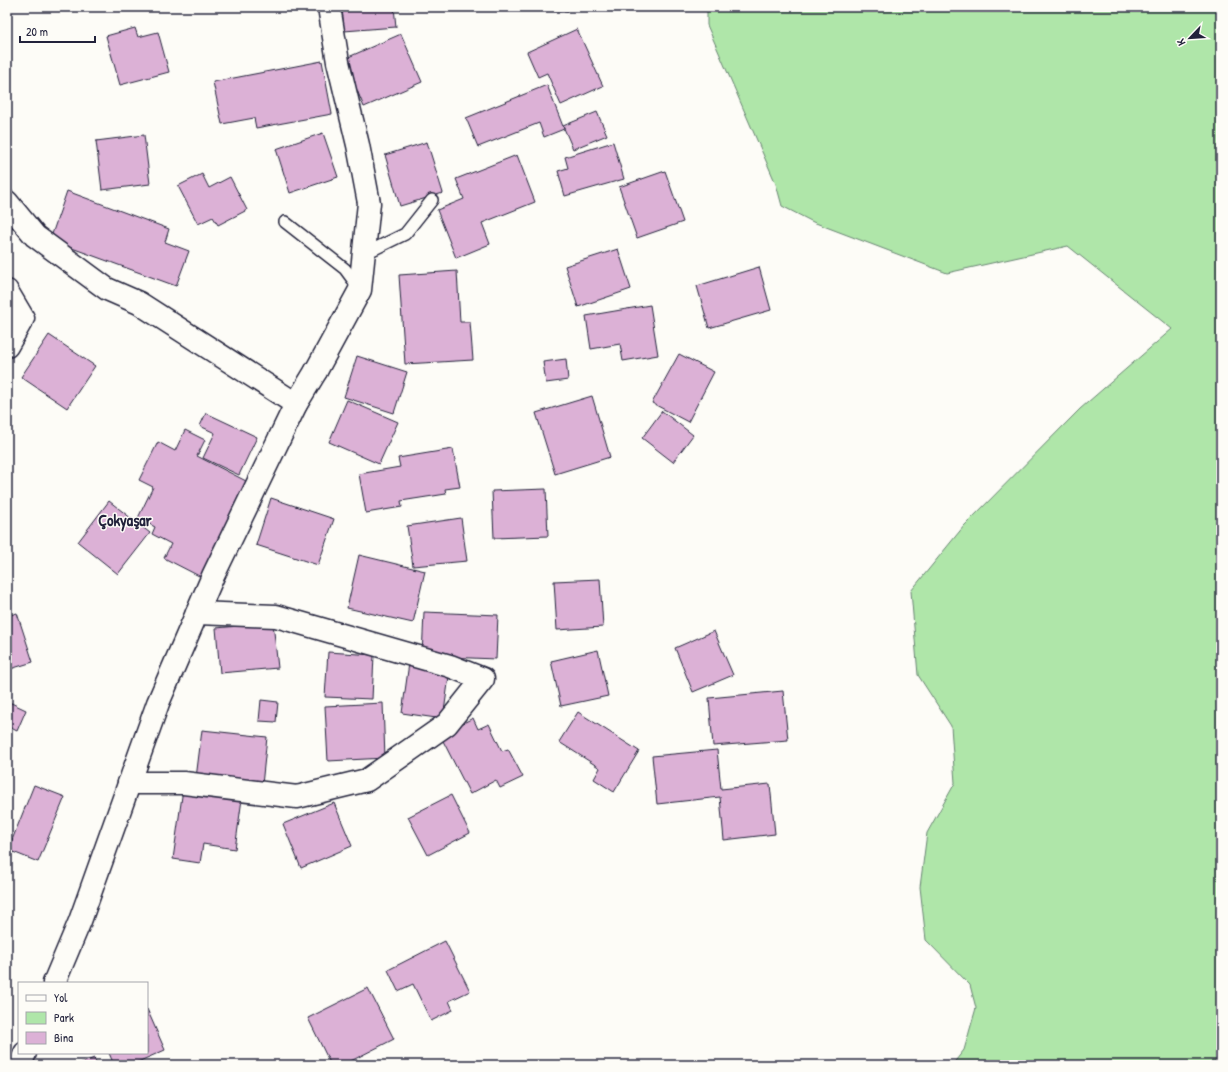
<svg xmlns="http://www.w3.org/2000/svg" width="1228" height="1072" font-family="'Patrick Hand',sans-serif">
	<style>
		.green { fill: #afe6a9; stroke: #688472 }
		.building { fill: #dcb1d6; stroke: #22223b }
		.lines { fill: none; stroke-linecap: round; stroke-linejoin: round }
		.lane-casing { stroke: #22223b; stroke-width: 14 }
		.street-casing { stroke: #22223b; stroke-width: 25 }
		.secondary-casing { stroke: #22223b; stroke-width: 25 }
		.lane { stroke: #fdfcf7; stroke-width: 11 }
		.street { stroke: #fdfcf7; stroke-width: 22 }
		.secondary { stroke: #fdfcf7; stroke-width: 22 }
		.labels { text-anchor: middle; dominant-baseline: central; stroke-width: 3; stroke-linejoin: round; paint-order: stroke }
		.quarter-label { font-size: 16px; font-weight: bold; fill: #22223b; stroke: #fdfcf7 }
	</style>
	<rect width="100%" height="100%" fill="#fdfcf7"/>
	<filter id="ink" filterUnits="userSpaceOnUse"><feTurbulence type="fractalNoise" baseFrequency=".025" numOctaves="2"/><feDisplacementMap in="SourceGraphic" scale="8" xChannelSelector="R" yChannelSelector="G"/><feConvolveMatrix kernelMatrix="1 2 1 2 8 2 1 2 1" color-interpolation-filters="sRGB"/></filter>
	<g filter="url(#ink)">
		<path class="green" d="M707 7H1221V1065H952L964 1050 976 1008 970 985 926 940 920 887 927 833 955 783 951 726 918 675 911 591 964 526 1080 409 1172 329 1068 246 947 273 813 222 782 206 776 184 707 25Z"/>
		<path class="building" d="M342 7H394L396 27 344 31Z
			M503 7H568V11L503 8Z
			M135 28 138 37 158 32 169 72 120 85 106 36Z
			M577 29 603 86 561 105 547 73 538 77 527 52Z
			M401 34 422 82 364 107 344 59Z
			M322 61 332 114 256 128 254 118 222 124 213 82Z
			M547 85 564 129 544 137 539 123 478 147 466 118Z
			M597 112 607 135 573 149 563 126Z
			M323 133 338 177 290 193 276 149Z
			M144 135 150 184 102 190 96 141Z
			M427 142 443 193 400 206 385 155Z
			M613 142 624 179 565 196 558 171 568 168 565 157Z
			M517 155 535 202 482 223 490 244 456 258 437 210 464 199 456 179Z
			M665 171 683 222 637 238 619 187Z
			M202 174 209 188 230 177 247 210 218 225 213 217 198 224 178 186Z
			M67 191 169 229 165 242 189 251 176 286 50 240Z
			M618 249 631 289 578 307 565 266Z
			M759 267 771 310 709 328 697 286Z
			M457 271 460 322H470L473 360 405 364 399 275Z
			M650 305 658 355 623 361 620 344 591 349 586 316Z
			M49 335 95 366 67 408 21 377Z
			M679 354 714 372 688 422 652 403Z
			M357 356 407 372 394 413 344 397Z
			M566 359 568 380 546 383 543 362Z
			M592 396 610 457 555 474 536 413Z
			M347 400 398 422 379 464 329 442Z
			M662 411 693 435 673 462 642 438Z
			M206 413 257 437 239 475 203 458 215 433 200 426Z
			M185 430 205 440 197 456 248 482 201 577 164 558 171 544 152 534 155 527 138 518 153 487 139 480 158 442 175 451Z
			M453 449 460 487 445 489 446 494 401 501 402 507 366 513 359 474 400 467 398 458Z
			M546 489 548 536 494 538 492 491Z
			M271 498 334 519 318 565 256 545Z
			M109 501 150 533 118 574 78 542Z
			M461 518 467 561 413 566 407 526Z
			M359 555 425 571 413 623 347 608Z
			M600 579 603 627 557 630 554 581Z
			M424 612 498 615 496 659 422 656Z
			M17 613 33 662 7 670V616Z
			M273 623 278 668 220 673 216 628Z
			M714 631 733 675 693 692 675 648Z
			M598 650 608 696 561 706 551 661Z
			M328 652 374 655 372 699 325 697Z
			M409 663 450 669 443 719 402 713Z
			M783 691 788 740 713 746 709 698Z
			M261 700 278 702 276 722 259 721Z
			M7 701 26 710 17 731 7 726Z
			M383 703 385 758 328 761 325 706Z
			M578 712 639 751 614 792 594 779 600 768 559 742Z
			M473 718 478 729 489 724 502 751 508 749 523 777 500 788 496 780 470 794 440 735Z
			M202 730 267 737 262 785 196 778Z
			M717 750 721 789 770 784 775 834 724 840 720 797 657 804 652 756Z
			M34 785 65 797 38 862 8 850Z
			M183 789 242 799 235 849 203 844 200 863 173 859Z
			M451 795 470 833 428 855 408 817Z
			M334 803 352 846 301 868 283 824Z
			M445 941 470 991 449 1001 453 1010 431 1021 413 984 398 991 388 970Z
			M368 988 394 1039 343 1065H331L308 1018Z
			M147 1009 165 1050 131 1065H114L109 1053H147Z
			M94 1058 97 1065H77Z"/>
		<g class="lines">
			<defs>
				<path id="lane" d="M285 222 345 269 359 288
					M364 254 405 234 432 200"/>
				<path id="street" d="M7 202 35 236 107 289 139 303 296 404
					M7 291 23 318 7 346
					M316 371 360 290 369 203 358 145 338 62 329 7
					M129 783H184L297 797 367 780 447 724 483 679 450 666 276 616 197 613"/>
				<path id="secondary" d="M54 983 80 921 158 703 213 576 296 404 316 371
					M20 1065 25 1053"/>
			</defs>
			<use href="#lane" class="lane-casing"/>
			<use href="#street" class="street-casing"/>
			<use href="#secondary" class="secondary-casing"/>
			<use href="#lane" class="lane"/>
			<use href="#street" class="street"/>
			<use href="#secondary" class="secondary"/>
		</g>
	</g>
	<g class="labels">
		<g class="quarter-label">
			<text x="125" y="520">Çokyaşar</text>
		</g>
	</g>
	<rect width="1228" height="1072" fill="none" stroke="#fdfcf7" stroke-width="24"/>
	<rect x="12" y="12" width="1204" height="1048" fill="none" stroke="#22223b" stroke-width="1.5" filter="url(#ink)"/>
	<rect x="18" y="982" width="130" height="72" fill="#fdfcf7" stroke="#a5a5ac"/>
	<rect x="26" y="995" width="20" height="6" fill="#fdfcf7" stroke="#a5a5ac"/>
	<text x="54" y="1002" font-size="12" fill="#22223b">Yol</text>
	<rect x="26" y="1012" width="20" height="12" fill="#afe6a9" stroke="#a5a5ac"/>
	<text x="54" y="1022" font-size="12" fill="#22223b">Park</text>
	<rect x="26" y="1032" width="20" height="12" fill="#dcb1d6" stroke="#a5a5ac"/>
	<text x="54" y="1042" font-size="12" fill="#22223b">Bina</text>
	<g transform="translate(1190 38) rotate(245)" stroke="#fdfcf7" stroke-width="3" paint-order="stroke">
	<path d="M0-3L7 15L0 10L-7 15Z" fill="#22223b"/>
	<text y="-6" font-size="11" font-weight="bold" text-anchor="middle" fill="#22223b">K</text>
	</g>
	<path d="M20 36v6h75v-6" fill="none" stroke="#22223b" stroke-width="2"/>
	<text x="26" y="36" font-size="12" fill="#22223b" stroke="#fdfcf7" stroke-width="3" paint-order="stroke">20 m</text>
</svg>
